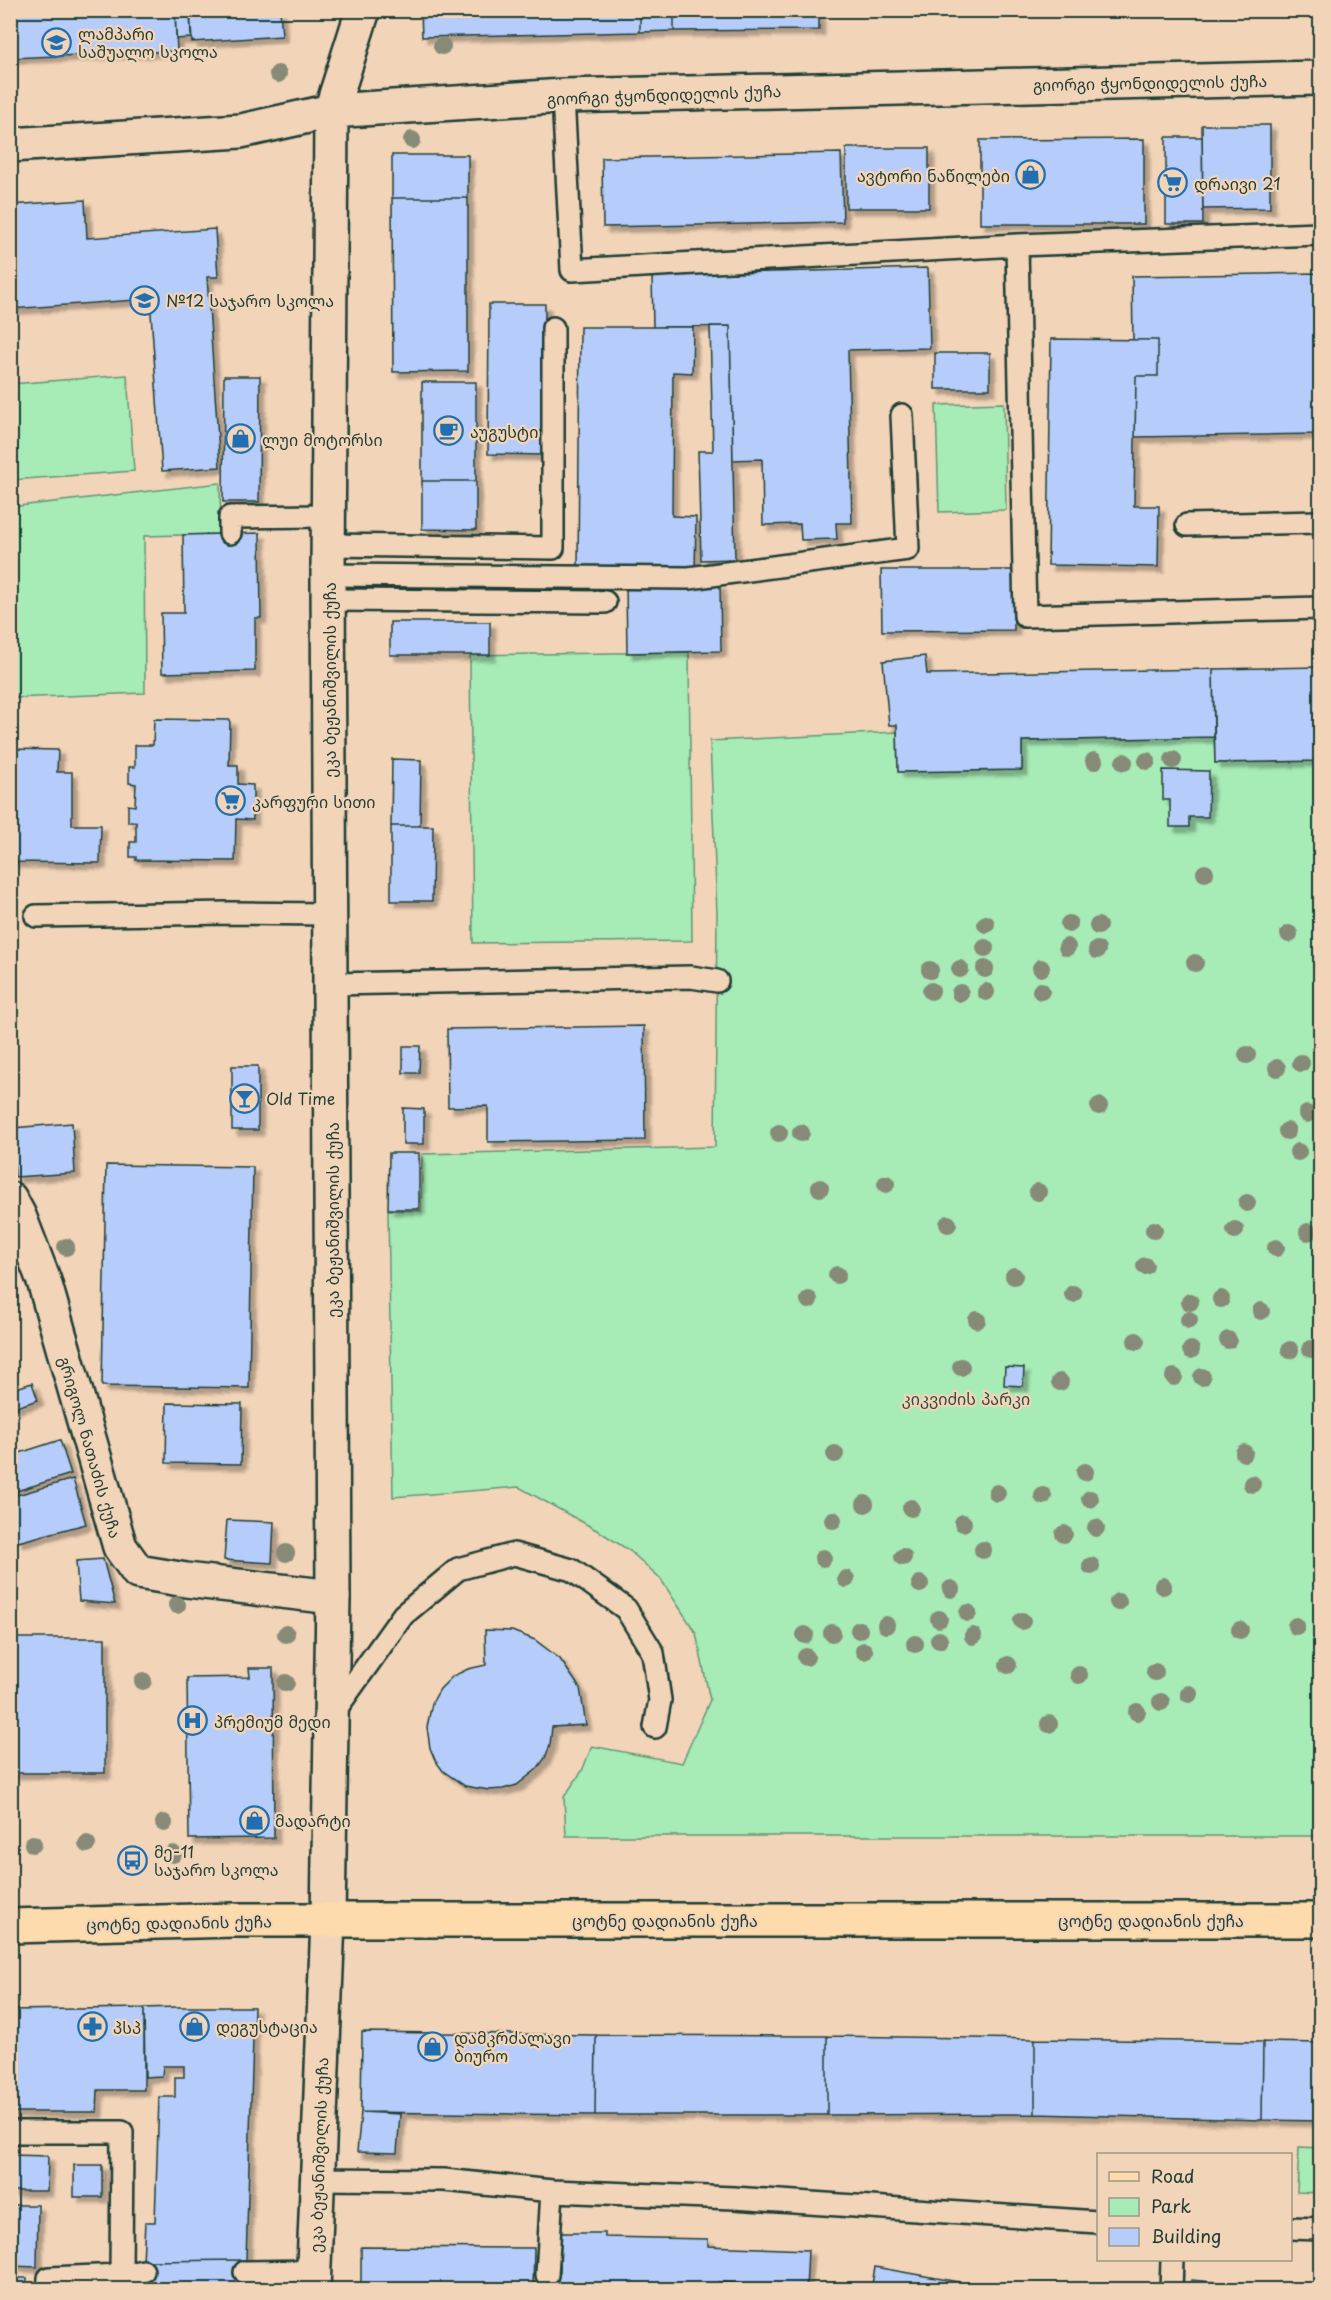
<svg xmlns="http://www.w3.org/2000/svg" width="1331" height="2300" font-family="'Playpen Sans','Noto Sans Georgian',sans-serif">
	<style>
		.green { fill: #a7ebb6; stroke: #639475; stroke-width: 1.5 }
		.building { fill: #b6ccfb; stroke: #1f3d34; stroke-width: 1.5; filter: url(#shadow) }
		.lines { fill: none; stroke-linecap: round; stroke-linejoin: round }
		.lane-casing { stroke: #1f3d34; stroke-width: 26 }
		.street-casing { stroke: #1f3d34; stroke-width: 38 }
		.secondary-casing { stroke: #1f3d34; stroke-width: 38 }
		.primary-casing { stroke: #1f3d34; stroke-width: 38 }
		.lane { stroke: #f2d4b8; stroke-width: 21 }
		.street { stroke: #f2d4b8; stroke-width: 33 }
		.secondary { stroke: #f2d4b8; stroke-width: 33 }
		.primary { stroke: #fedbac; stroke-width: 33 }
		.tree { fill: #868a77 }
		.labels { text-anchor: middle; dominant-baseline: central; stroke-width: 4.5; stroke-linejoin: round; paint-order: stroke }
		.poi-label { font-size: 16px; fill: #1f3d34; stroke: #f2d4b8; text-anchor: start }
		.street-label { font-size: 16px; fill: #1f3d34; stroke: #f2d4b8 }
		.park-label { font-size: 16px; fill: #2d4e41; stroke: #f2d4b8 }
	</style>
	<defs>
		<filter id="shadow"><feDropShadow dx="5.5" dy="5.5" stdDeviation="1.5" flood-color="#0004"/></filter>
	</defs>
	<rect width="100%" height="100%" fill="#f2d4b8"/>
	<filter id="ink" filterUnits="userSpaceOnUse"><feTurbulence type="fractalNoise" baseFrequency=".0167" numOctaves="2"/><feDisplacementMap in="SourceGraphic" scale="12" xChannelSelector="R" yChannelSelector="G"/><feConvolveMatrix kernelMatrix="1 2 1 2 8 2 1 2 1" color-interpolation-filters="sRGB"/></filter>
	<g filter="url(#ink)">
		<path class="green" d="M127 375 134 471 11 480V384Z
			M1004 403 1006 510 939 512 936 405Z
			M220 483 221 534 144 536 145 693 11 698 10 507Z
			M689 652 692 941 473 943 470 655Z
			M897 732 898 772 1022 770V741L1214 737 1215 763 1320 761V1836H566L564 1797 582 1771 592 1746 682 1763 710 1700 696 1633 660 1578 630 1551 602 1533 519 1487 393 1497 388 1210 421 1211 422 1154 715 1147 717 914 710 741Z
			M1299 2147 1320 2148V2193L1297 2192Z"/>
		<path class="building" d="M10 10H175L177 51 10 58Z
			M175 10H190L191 38 176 39Z
			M190 10H280L282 36 192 42Z
			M421 10H640V32L422 37Z
			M640 10H674V31L640 32Z
			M674 10H819V30L674 31Z
			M1202 125H1270V208L1203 209Z
			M1166 137H1202L1203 224H1166Z
			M1144 139V224H980V140Z
			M846 148H929V208H846Z
			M841 153 843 222 603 227 602 158Z
			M392 155H468V198H392Z
			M392 198H468V371L393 372Z
			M85 200 87 238 215 229 218 277H207L220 467 162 471 150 299 10 309V205Z
			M928 268 930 348 848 350 852 523H836L837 539 801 540 800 524 763 525 762 459 733 460 730 326 653 327 652 275Z
			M1320 273V434L1135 437 1136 376H1158V340H1133L1132 276Z
			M489 304H545L544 455 488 454Z
			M710 326H730L735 559 701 560 698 451H713Z
			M580 327H693L692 373 673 372 672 516 696 517 695 572 578 571Z
			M1051 339 1158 340V376H1136L1134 506H1159L1158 567 1048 565Z
			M935 353H990V389H935Z
			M224 376H260L259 502H223Z
			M422 382H476V481H422Z
			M422 481H476V530L422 529Z
			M260 533 261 618H255V671L162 673 161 613H184L183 535Z
			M881 570H1014V630L882 631Z
			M720 584 721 651 627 653 626 585Z
			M390 622H490V655H390Z
			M925 656 927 674 1213 669 1214 737 1022 741V770L898 772 897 725H889L883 661Z
			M1320 667V761L1215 763 1213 669Z
			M154 719 230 720 229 765H238V784L253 785V820L236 819 235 861 136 860V857H130V842H136V822H128V805L135 806 136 784 129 783V767H135V745H153Z
			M10 749 58 750 57 772H72V825H101L100 863 10 862Z
			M392 759 421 760 420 826H391Z
			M1163 770 1209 771 1208 817H1189V827H1170V800H1163Z
			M391 826H433L432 901H391Z
			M644 1026 645 1140 488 1142V1106L448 1107 447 1029Z
			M403 1046H420L419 1073H403Z
			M232 1066H258V1130H232Z
			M403 1108 424 1109V1144H403Z
			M72 1123 75 1173 15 1177 12 1128Z
			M389 1153H419V1209H388Z
			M106 1165 253 1167 249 1388 102 1386Z
			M1005 1367 1024 1368 1023 1386 1004 1385Z
			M32 1383 38 1400 10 1409V1390Z
			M167 1403 242 1404 241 1464 166 1463Z
			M60 1440 71 1474 10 1493V1456Z
			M73 1479 86 1524 18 1542 10 1521V1497Z
			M227 1520 274 1522 272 1563 224 1560Z
			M103 1559 115 1604 79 1601 76 1561Z
			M485 1630 512 1631 535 1640 560 1659 580 1688 586 1725 552 1727 550 1745 545 1758 537 1769 517 1785 503 1789 489 1790 465 1786 443 1771 435 1760 430 1748 427 1727 432 1703 440 1689 453 1676 468 1669 486 1665Z
			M10 1638H105V1773H10Z
			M249 1668H273L274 1838 189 1839 187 1678 250 1677Z
			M176 2007H254L246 2260 143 2261 145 2222H155L159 2097H175V2077H184V2066H163L162 2076 145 2077 144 2008Z
			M144 2008V2090H98L97 2112H10V2010Z
			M362 2032 596 2035 595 2115 361 2112Z
			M596 2035 827 2036V2115H595Z
			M827 2036 1035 2039V2114L827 2115Z
			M1035 2039 1263 2042 1262 2120 1035 2114Z
			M1263 2042 1320 2043V2121L1262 2120Z
			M361 2112 400 2114 397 2153 357 2152Z
			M12 2155 48 2156 47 2191H11Z
			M74 2165H102V2197H74Z
			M10 2205H38L37 2267 10 2266Z
			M561 2233H605V2237L708 2239V2246L808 2250 806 2290H748L749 2284 718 2282V2290H553V2272H560Z
			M361 2247 534 2248 533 2290H361Z
			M246 2260 244 2290H142L143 2261Z
			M875 2267 1003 2290H871Z
			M10 2278H27L26 2290H10Z
			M1191 2280 1300 2290H1190Z"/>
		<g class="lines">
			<defs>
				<path id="lane" d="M563 96 572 270 1017 245 1320 234
					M1017 245 1025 616 1320 608
					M1187 525 1320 522
					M230 533V517L328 516
					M329 545 553 548V328
					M328 575 689 578 908 549 902 415
					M329 600 605 602
					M36 916 230 913 330 914
					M331 984 691 977 717 981
					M331 1716 403 1615 458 1569 514 1554 572 1570 626 1609 653 1653 660 1700 655 1727
					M10 2132H122L121 2275 49 2278 48 2290
					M316 2179 444 2180 552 2191 734 2198 1098 2222
					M1290 2228 1320 2229
					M245 2272 313 2271
					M547 2275 552 2191
					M121 2289V2275L143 2271
					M1171 2290 1172 2260"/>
				<path id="street" d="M10 1199 19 1216 44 1281 120 1547 138 1572 186 1580 333 1597"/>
				<path id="secondary" d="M10 145 241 131 331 111 563 96 1320 78
					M313 2290 328 1921 333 1597 328 575 331 111 363 10"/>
				<path id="primary" d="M10 1926 234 1920H1320"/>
			</defs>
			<use href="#lane" class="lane-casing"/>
			<use href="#street" class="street-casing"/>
			<use href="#secondary" class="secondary-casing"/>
			<use href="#primary" class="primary-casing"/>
			<use href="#lane" class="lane"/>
			<use href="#street" class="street"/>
			<use href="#secondary" class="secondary"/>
			<use href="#primary" class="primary"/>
		</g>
		<g class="tree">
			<circle cx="442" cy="46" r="9"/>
			<circle cx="278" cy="74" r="9"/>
			<circle cx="412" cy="140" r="9"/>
			<circle cx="1173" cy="760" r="9"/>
			<circle cx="1094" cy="761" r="9"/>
			<circle cx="1147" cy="761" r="9"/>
			<circle cx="1124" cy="762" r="9"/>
			<circle cx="1205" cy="873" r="9"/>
			<circle cx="986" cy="924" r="9"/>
			<circle cx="1069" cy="924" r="9"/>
			<circle cx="1098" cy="926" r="9"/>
			<circle cx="1289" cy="934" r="9"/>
			<circle cx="1067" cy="947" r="9"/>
			<circle cx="985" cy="948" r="9"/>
			<circle cx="1097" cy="950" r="9"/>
			<circle cx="1195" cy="963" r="9"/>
			<circle cx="1041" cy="968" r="9"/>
			<circle cx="960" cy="969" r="9"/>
			<circle cx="985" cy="969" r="9"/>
			<circle cx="930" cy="970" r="9"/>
			<circle cx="931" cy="991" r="9"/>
			<circle cx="1041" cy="991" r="9"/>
			<circle cx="986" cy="992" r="9"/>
			<circle cx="960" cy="993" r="9"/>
			<circle cx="1247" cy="1055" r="9"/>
			<circle cx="1301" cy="1063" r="9"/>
			<circle cx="1277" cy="1068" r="9"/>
			<circle cx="1099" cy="1106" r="9"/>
			<circle cx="1307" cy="1114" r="9"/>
			<circle cx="1287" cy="1131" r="9"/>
			<circle cx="779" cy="1133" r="9"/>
			<circle cx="801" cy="1133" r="9"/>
			<circle cx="1298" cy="1152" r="9"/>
			<circle cx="886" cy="1184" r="9"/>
			<circle cx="820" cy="1188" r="9"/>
			<circle cx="1038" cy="1192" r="9"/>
			<circle cx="1247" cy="1203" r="9"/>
			<circle cx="948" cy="1224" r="9"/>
			<circle cx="1154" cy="1230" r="9"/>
			<circle cx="1235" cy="1230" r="9"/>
			<circle cx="1308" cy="1232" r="9"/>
			<circle cx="66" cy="1247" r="9"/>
			<circle cx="1276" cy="1248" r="9"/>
			<circle cx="1145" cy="1266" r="9"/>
			<circle cx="837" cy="1275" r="9"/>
			<circle cx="1014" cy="1276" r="9"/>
			<circle cx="1073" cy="1294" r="9"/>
			<circle cx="1221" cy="1299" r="9"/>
			<circle cx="809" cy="1300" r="9"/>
			<circle cx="1190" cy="1302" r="9"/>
			<circle cx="1261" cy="1311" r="9"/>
			<circle cx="977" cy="1320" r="9"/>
			<circle cx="1189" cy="1320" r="9"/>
			<circle cx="1228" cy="1340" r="9"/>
			<circle cx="1136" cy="1341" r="9"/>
			<circle cx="1311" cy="1349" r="9"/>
			<circle cx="1191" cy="1350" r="9"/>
			<circle cx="1290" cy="1350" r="9"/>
			<circle cx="961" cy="1367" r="9"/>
			<circle cx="1174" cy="1377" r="9"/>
			<circle cx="1202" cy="1377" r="9"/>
			<circle cx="1060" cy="1382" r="9"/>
			<circle cx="1244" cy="1453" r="9"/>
			<circle cx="835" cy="1454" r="9"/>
			<circle cx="1085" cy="1472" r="9"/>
			<circle cx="1252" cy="1484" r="9"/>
			<circle cx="997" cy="1493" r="9"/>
			<circle cx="1043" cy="1496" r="9"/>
			<circle cx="1090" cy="1499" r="9"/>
			<circle cx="865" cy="1504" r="9"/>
			<circle cx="911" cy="1508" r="9"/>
			<circle cx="833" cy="1520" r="9"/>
			<circle cx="963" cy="1523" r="9"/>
			<circle cx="1096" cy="1528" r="9"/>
			<circle cx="1064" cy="1534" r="9"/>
			<circle cx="983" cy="1550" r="9"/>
			<circle cx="286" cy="1553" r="9"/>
			<circle cx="903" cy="1557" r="9"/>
			<circle cx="823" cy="1558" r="9"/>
			<circle cx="1091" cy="1566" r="9"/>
			<circle cx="846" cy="1579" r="9"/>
			<circle cx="920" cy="1584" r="9"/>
			<circle cx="1163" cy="1586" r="9"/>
			<circle cx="951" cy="1589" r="9"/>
			<circle cx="1118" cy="1602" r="9"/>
			<circle cx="177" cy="1605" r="9"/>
			<circle cx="968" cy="1613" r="9"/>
			<circle cx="939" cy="1619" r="9"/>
			<circle cx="1022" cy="1621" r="9"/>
			<circle cx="886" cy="1625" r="9"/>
			<circle cx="1296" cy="1626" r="9"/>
			<circle cx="859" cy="1630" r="9"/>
			<circle cx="1240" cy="1630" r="9"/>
			<circle cx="832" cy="1633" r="9"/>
			<circle cx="286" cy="1634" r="9"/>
			<circle cx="805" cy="1635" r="9"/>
			<circle cx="973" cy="1636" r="9"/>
			<circle cx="939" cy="1640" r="9"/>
			<circle cx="915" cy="1644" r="9"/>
			<circle cx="864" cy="1651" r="9"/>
			<circle cx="806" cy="1657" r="9"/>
			<circle cx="1008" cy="1665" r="9"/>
			<circle cx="1155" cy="1672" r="9"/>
			<circle cx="1079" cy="1675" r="9"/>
			<circle cx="143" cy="1681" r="9"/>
			<circle cx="286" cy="1683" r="9"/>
			<circle cx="1189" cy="1694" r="9"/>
			<circle cx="1161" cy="1702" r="9"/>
			<circle cx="1137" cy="1712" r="9"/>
			<circle cx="1049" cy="1724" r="9"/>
			<circle cx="164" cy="1823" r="9"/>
			<circle cx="33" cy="1844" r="9"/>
			<circle cx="87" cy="1844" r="9"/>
			<circle cx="173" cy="1854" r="9"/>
		</g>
	</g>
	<defs>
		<symbol id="school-ring" viewBox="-11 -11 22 22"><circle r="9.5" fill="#f2d4b8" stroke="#1f6fb2" stroke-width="1.5"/><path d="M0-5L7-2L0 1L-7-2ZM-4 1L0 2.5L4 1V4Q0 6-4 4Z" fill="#1f6fb2"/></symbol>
		<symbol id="shop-ring" viewBox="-11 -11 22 22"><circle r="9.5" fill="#f2d4b8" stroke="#1f6fb2" stroke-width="1.5"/><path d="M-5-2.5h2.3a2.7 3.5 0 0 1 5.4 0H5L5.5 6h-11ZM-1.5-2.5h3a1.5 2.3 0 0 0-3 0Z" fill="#1f6fb2"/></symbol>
		<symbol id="supermarket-ring" viewBox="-11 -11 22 22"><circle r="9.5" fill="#f2d4b8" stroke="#1f6fb2" stroke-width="1.5"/><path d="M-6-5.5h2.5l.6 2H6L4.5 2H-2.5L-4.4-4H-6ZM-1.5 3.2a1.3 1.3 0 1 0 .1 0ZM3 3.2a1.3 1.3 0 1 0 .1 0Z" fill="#1f6fb2"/></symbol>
		<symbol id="cafe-ring" viewBox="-11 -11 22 22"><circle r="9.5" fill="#f2d4b8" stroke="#1f6fb2" stroke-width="1.5"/><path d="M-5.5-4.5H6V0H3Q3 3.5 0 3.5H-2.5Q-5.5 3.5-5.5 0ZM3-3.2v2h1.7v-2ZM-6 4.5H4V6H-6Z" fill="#1f6fb2"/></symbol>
		<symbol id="bar-ring" viewBox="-11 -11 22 22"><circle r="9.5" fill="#f2d4b8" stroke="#1f6fb2" stroke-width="1.5"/><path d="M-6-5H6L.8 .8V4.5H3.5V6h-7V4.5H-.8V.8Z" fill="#1f6fb2"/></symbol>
		<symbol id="hospital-ring" viewBox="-11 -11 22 22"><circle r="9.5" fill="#f2d4b8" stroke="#1f6fb2" stroke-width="1.5"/><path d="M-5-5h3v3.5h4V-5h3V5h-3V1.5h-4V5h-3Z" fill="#1f6fb2"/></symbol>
		<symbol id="bus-ring" viewBox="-11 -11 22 22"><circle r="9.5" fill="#f2d4b8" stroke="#1f6fb2" stroke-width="1.5"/><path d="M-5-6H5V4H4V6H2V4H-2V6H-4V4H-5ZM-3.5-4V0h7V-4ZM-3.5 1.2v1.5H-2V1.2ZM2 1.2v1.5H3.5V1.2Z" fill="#1f6fb2"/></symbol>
		<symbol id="pharmacy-ring" viewBox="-11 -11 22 22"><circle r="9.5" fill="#f2d4b8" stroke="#1f6fb2" stroke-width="1.5"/><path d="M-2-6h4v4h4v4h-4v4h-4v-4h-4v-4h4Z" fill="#1f6fb2"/></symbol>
	</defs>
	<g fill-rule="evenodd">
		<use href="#school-ring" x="40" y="26" width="33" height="33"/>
		<use href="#shop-ring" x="1014" y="158" width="33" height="33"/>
		<use href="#supermarket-ring" x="1156" y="166" width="33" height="33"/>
		<use href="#school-ring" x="128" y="284" width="33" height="33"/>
		<use href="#cafe-ring" x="432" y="414" width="33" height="33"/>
		<use href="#shop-ring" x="224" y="422" width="33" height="33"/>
		<use href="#supermarket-ring" x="214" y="784" width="33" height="33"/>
		<use href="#bar-ring" x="228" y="1082" width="33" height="33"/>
		<use href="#hospital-ring" x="176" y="1704" width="33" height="33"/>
		<use href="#shop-ring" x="238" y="1804" width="33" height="33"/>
		<use href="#bus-ring" x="116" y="1844" width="33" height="33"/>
		<use href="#shop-ring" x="178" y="2010" width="33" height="33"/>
		<use href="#pharmacy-ring" x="76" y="2010" width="33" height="33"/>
		<use href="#shop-ring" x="416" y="2030" width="33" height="33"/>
	</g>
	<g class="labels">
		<g class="poi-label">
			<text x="78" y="33">ლამპარი<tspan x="78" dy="18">საშუალო სკოლა</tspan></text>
			<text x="1010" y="175" text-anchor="end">ავტორი ნაწილები</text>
			<text x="1194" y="183">დრაივი 21</text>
			<text x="166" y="300">№12 საჯარო სკოლა</text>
			<text x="470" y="431">აუგუსტი</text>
			<text x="262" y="439">ლუი მოტორსი</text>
			<text x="252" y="801">კარფური სითი</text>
			<text x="266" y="1098">Old Time</text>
			<text x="214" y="1721">პრემიუმ მედი</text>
			<text x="275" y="1820">მადარტი</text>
			<text x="154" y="1851">მე-11<tspan x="154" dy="18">საჯარო სკოლა</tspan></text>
			<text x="216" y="2026">დეგუსტაცია</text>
			<text x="113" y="2027">პსპ</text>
			<text x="454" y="2037">დამკრძალავი<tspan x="454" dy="18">ბიურო</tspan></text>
		</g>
		<g class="street-label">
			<text transform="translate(1150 82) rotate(-1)">გიორგი ჭყონდიდელის ქუჩა</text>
			<text transform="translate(664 94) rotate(-2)">გიორგი ჭყონდიდელის ქუჩა</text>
			<text transform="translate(329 680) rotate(-90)">ეკა ბეჟანიშვილის ქუჩა</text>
			<text transform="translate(332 1220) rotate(-90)">ეკა ბეჟანიშვილის ქუჩა</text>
			<text transform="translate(91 1447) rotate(74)">გრიგოლ ნათაძის ქუჩა</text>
			<text x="665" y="1920">ცოტნე დადიანის ქუჩა</text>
			<text x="1151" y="1920">ცოტნე დადიანის ქუჩა</text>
			<text transform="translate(179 1922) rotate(-1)">ცოტნე დადიანის ქუჩა</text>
			<text transform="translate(318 2155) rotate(-88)">ეკა ბეჟანიშვილის ქუჩა</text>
		</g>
		<g class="park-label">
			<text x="966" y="1398">კიკვიძის პარკი</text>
		</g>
	</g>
	<rect width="1331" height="2300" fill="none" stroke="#f2d4b8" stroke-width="36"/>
	<rect x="18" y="18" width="1295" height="2264" fill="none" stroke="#1f3d34" stroke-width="2" filter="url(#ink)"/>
	<rect x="1097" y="2153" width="195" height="108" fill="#f2d4b8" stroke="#9e9883" stroke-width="1.5"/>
	<rect x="1109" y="2172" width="30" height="9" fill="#fedbac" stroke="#9e9883" stroke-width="1.5"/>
	<text x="1151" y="2183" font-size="18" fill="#1f3d34">Road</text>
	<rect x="1109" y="2198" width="30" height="18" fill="#a7ebb6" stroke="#9e9883" stroke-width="1.5"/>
	<text x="1151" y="2213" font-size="18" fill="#1f3d34">Park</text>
	<rect x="1109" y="2228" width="30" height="18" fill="#b6ccfb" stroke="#9e9883" stroke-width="1.5"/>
	<text x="1151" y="2243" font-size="18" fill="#1f3d34">Building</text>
</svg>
